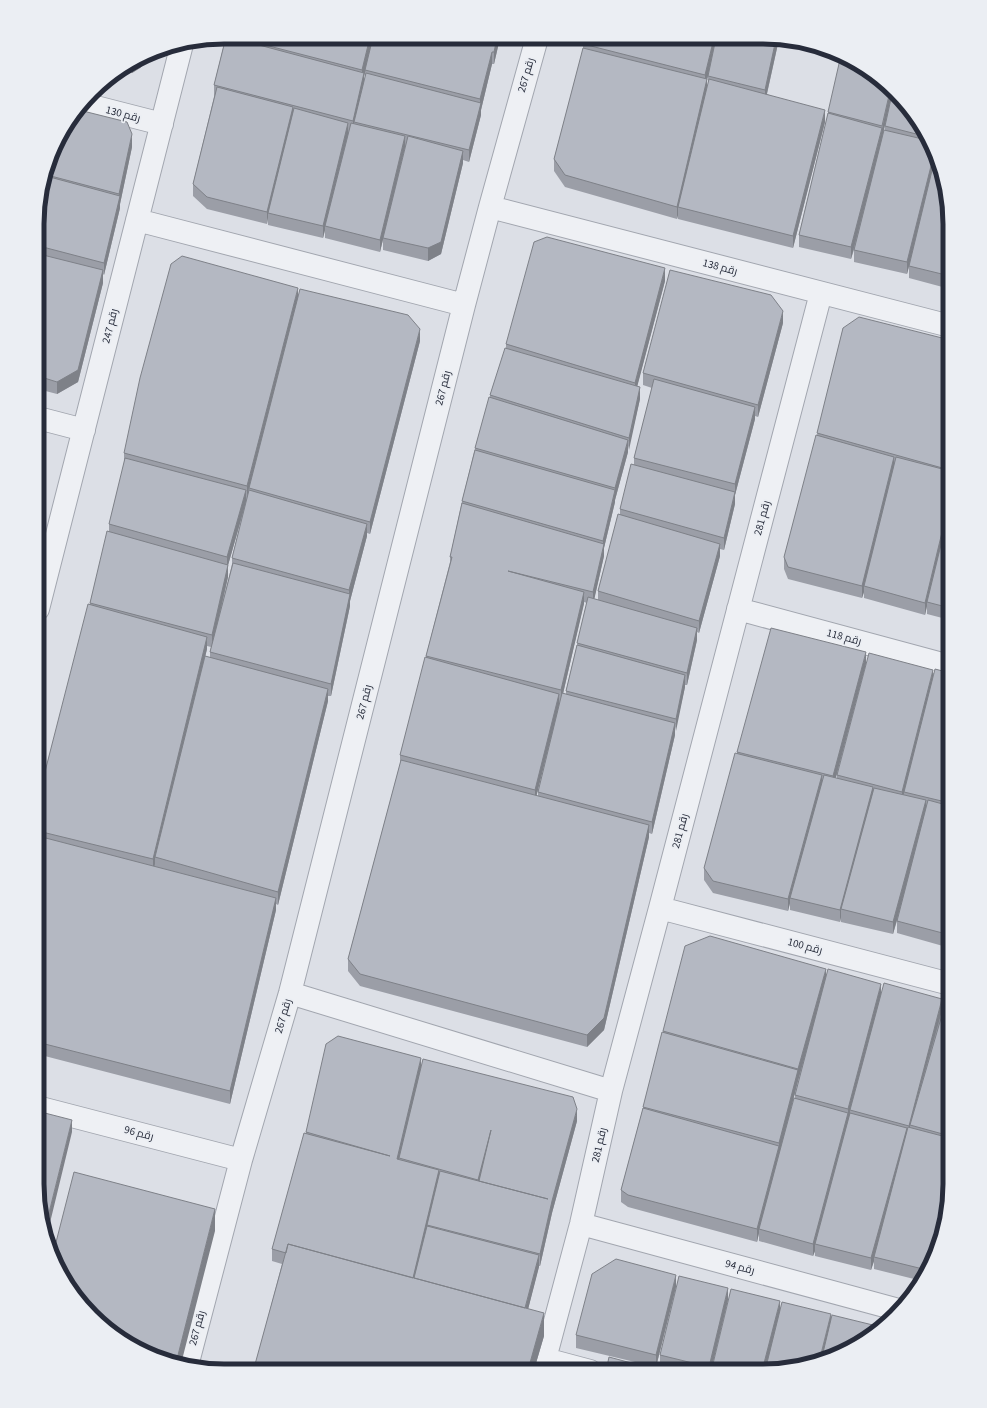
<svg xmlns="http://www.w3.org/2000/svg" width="987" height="1408" font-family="'Source Sans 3',Cairo,sans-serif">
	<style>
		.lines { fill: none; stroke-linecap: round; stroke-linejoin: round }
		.minor-casing { stroke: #a2a6af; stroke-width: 24 }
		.minor { stroke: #eef0f4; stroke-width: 22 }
		.wall { fill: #9b9ea7; fill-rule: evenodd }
		.shaded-wall { fill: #7e8188 }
		.building { fill: #b4b8c2; stroke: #7e8188 }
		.labels { text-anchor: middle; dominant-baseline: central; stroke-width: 3.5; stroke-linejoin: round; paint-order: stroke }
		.street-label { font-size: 11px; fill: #272c3b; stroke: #ebeef3 }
		.rim { fill: none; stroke: #272c3b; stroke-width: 5 }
	</style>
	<rect width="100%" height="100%" fill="#dcdfe6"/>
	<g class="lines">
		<defs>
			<path id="minor" d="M84 104 162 124
				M490 207 950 326
				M137 220 464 305
				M38 418 84 430
				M38 609 182 44
				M738 609 950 666
				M660 908 950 984
				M290 993 611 1091
				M37 1107 241 1160
				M581 1224 899 1310
				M545 1359 590 1371
				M187 1366 241 1160 290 993 464 305 490 207 537 38
				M542 1370 581 1224 611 1091 660 908 821 293"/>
		</defs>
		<use href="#minor" class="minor-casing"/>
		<use href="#minor" class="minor"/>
	</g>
	<path class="wall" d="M224 37 500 38 494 64H492L481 110V115L469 162 463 160V163L441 254 428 261 383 250V238L406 147 405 146 380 252 325 238V230L323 238 268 225V217L267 224 207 209 193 196V184L214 97V85L224 44ZM365 71V76L364 82V77Z
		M779 39 767 94 825 122 793 248 678 219V215L677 219 565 187 554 171V159L583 50V44ZM708 77V85L707 88V80Z
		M156 51 154 55 140 68 132 73 117 74Z
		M877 75 892 94 882 139 885 130V126L892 94 931 141 950 224V289L909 278V267L907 274 854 262V250L851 259 799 247V235L828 114V112Z
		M62 131 132 147 120 204V208L104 275 103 274V283L78 382 57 394 38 389 39 199Z
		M665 281 637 386 640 399 628 450V452L615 500V502L604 548V556L594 599 598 600V591L620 515V509L634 464V458L652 388 643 385V373L783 323 758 417 755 416V419L735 495V504L724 550 720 549V556L699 633 697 632V640L687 685H685V687L675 731V735L652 834 649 833V837L604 1030 587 1047 360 986 348 971V959L400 764V755L426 658V656L450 562V557L462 501 475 448 490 397V395L506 348V344ZM584 602 587 603 566 691V694H563ZM554 726 538 792V796L536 795Z
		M298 296 420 341 370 534 367 533V536L350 601V606L331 696H328V701L278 905 276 904V910L230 1104 37 1054 38 799 109 531V524L124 465V453ZM244 510 232 558V564L221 610 228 577V565ZM207 646 211 647 210 652V657L199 680 207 649Z
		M843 328 948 471H950V620L927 614V606L925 615 864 598V592L862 598 788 579 784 569V557L817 435Z
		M866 664 836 778H837V775L933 680 950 673V948L897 933V921L893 934 841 922V917L840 922 790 910V903L788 911 713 893 704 880V868L737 754V752Z
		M826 975 881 994 942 1011 950 1002V1197L940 1244 922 1281 874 1269V1261L871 1270 815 1256V1251L813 1256 759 1241V1233L757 1242 628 1207 621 1202V1190L643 1108 663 1031ZM805 1055 795 1095V1098L789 1117 798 1081Z
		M421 1067 577 1121 552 1213 540 1266H539L528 1309 544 1336 534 1370H254L282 1264 272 1261V1249L306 1132Z
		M676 1287 656 1367 576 1348V1335Z
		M728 1300 711 1371H675L660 1367V1355Z
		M780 1310 831 1322 763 1371H712V1368Z"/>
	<path class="shaded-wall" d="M370 37H373L364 77V85L354 122V127L353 133V121L362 79V70Z
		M497 38H500L494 64V52Z
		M714 38H716L707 80V91L678 207V215L677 219V207L705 85V75Z
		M776 39H779L765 102V90Z
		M156 51 154 55 140 68 132 73V65Z
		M492 52V64L481 110V115L469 162V150L480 104V99Z
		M890 91 892 94 882 138V140L851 259V247L882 129Z
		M293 107V119L268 213V217L267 224V212Z
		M825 110V122L793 248V236Z
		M348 123V135L325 226V230L323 238V226Z
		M132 134V147L120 204V208L104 275V263L119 198V194Z
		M405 136V148L380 252V240Z
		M463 151V163L441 254 428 261V248Z
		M934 154 935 161 907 274V262Z
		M665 268V281L635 395V383Z
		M103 270V283L78 382 57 394V382Z
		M298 288V300L249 488 247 498V486Z
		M783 311V323L758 417V405Z
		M420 329V341L370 534V522Z
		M640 387V399L629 450V438Z
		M755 407V419L735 495V504L724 550V538L735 493V484Z
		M628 440V452L615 500V502L604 548V556L593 605V592L603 549V541L615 491V488Z
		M950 452V464L946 481V469Z
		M894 457V469L864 586V592L862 598V586Z
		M246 490V502L227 569V557Z
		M950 499V511L927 602V606L925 615V603Z
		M367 524V536L350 601V606L331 696V684L349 595V590Z
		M720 544V556L699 633V621Z
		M228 565V577L212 647V635Z
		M584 592V604L561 702V690Z
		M697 628V640L687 685V673Z
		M207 637V649L157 858 155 857V864L153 871V859Z
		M866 652V664L833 788V776Z
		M933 670V682L904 792V796L902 804V792Z
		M685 675V687L676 731V719Z
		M328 689V701L278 905V892Z
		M559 694V706L535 802V790Z
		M675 723V735L652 834V822Z
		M822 775V787L790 898V903L788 911V899Z
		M873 787V799L841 909V917L840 922V910Z
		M926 800V813L893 934V922Z
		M649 825V837L604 1030 587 1047V1035Z
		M276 898V910L230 1104V1091Z
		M826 969V981L798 1081 779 1155V1143L798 1069Z
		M881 984V996L850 1110V1114L815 1244V1251L813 1256V1244L848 1113V1109Z
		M942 999V1011L910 1125V1132L909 1138V1126Z
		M421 1058V1071L399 1158V1165L397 1159Z
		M577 1109V1121L552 1213 540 1266V1254L552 1201Z
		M72 1120V1132L48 1231 46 1225Z
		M907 1128V1141L874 1257V1261L871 1270V1258Z
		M491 1130 479 1181V1188L478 1192V1180Z
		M779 1146V1158L759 1229V1233L757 1242V1229Z
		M439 1170V1183L427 1225V1231L413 1287 411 1285Z
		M215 1209V1231L181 1364 176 1363Z
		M539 1255V1267L523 1329V1317Z
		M676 1275V1287L656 1367V1355Z
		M728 1288V1300L711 1371H709V1367Z
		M780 1301V1313L765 1371H762Z
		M544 1313V1336L534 1370H528Z
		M831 1314V1326L823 1357 820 1358Z"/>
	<path class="building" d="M226 37H229L364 73 353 121 214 85Z
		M234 37H370L362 70Z
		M373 37 497 38 494 52H492L480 99 365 70Z
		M584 38H714L705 75 583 44Z
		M716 38 776 39 765 90 708 76Z
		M583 48 707 79 677 207 565 175 554 159Z
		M841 55 877 75 890 91 882 126 828 112Z
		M366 73 481 103 469 150 354 122Z
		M709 79 825 110 793 236 678 207Z
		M217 87 293 107 267 212 207 197 193 184Z
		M892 94 928 137 885 126Z
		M294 108 348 123 323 226 268 213Z
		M79 110 127 122 132 134 119 194 47 175 62 131Z
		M828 113 882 128 851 247 799 235Z
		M351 123 405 136 380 240 325 226Z
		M884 130 931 141 934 154 907 262 854 250Z
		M408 136 463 151 441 242 428 248 383 238Z
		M935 158 950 224V276L909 266Z
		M46 176 120 196 104 263 39 246V199Z
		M547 237 665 268 635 383 506 344 534 242Z
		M39 254 103 270 78 370 57 382 38 376Z
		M182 256 298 288 247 486 124 453 140 378 171 264Z
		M670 270 771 295 783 311 758 405 643 373Z
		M300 289 408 315 420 329 370 522 249 488Z
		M859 317 950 340V452L946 469 817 433 843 328Z
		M505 348 640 387 629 438 490 395Z
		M654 379 755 407 735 484 634 458Z
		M489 397 628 440 615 488 475 448Z
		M816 435 894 457 862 586 788 567 784 557Z
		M475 450 615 490 603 541 462 501Z
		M896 457 950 471V499L925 603 864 586Z
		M125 458 246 490 227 557 109 524Z
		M631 464 735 492 724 538 620 509Z
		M249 490 367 524 349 590 232 558Z
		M462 503 604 544 593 592 508 571 584 592 561 690 426 656 452 557H450Z
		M950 508V608L927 602Z
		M618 514 720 544 699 621 598 591Z
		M107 531 228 565 212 635 90 603Z
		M233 563 350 594 331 684 210 652Z
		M588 597 697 628 687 673 577 643Z
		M88 604 207 637 153 859 38 831V799Z
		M771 628 866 652 833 776 737 752Z
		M577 645 685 675 676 719 566 691Z
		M869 653 933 670 902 792 837 775Z
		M205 656 328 689 278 892 155 857Z
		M425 657 559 694 535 790 400 755Z
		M935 669 950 673V803L904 792Z
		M562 693 675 723 652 822 538 792Z
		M735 753 822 775 788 899 713 881 704 868Z
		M401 760 649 825 604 1018 587 1035 360 974 348 959Z
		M824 775 873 787 840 910 790 898Z
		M874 788 926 800 893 922 841 909Z
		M928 800 950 806V935L897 921Z
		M38 836 276 898 230 1091 37 1042Z
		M710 936 826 969 798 1069 663 1031 685 946Z
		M828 969 881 984 848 1109 795 1095Z
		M884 983 942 999 909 1126 850 1110Z
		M946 1001 950 1002V1136L910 1125Z
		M662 1032 798 1070 779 1143 643 1107Z
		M338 1036 421 1058 397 1159 439 1170 413 1278 288 1244 286 1253 272 1249 304 1133 390 1156 306 1132 326 1044Z
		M423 1059 573 1097 577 1109 552 1201 540 1254 427 1225 440 1171 548 1199 479 1181 491 1130 478 1180 399 1158Z
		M794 1098 848 1113 813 1244 759 1229Z
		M643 1108 779 1146 757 1229 628 1195 621 1190Z
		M37 1111 72 1120 46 1225 37 1184Z
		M850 1113 907 1128 871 1258 815 1244Z
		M908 1127 950 1138V1197L940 1244 927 1270 874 1257Z
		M74 1172 215 1209 176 1363 153 1357 110 1333 56 1267 53 1254Z
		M427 1226 539 1255 525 1308 414 1278Z
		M288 1244 544 1313 528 1370H259L254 1368Z
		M616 1259 676 1275 656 1355 576 1335 592 1274Z
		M679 1276 728 1288 709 1367 660 1355Z
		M731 1289 780 1301 762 1371H724L712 1368Z
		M782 1302 831 1314 820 1358 765 1371Z
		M832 1315 881 1327V1328L846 1352 822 1357Z
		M609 1357 661 1371H606Z"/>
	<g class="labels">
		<g class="street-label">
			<text transform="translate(526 75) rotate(-74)">رقم 267</text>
			<text transform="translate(123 114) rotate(15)">رقم 130</text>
			<text transform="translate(720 267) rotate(15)">رقم 138</text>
			<text transform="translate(110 326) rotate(-76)">رقم 247</text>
			<text transform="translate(443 388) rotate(-76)">رقم 267</text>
			<text transform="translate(762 518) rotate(-75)">رقم 281</text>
			<text transform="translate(844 637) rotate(15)">رقم 118</text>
			<text transform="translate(364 702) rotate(-76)">رقم 267</text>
			<text transform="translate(680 831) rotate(-75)">رقم 281</text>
			<text transform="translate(805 946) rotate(15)">رقم 100</text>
			<text transform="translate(283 1016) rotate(-74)">رقم 267</text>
			<text transform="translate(139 1133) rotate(15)">رقم 96</text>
			<text transform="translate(599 1145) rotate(-77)">رقم 281</text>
			<text transform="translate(740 1267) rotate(15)">رقم 94</text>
			<text transform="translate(197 1328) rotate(-75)">رقم 267</text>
		</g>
	</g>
	<path d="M0 0H987V1408H0ZM224 44H763A180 180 0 0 1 943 224V1184A180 180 0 0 1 763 1364H224A180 180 0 0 1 44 1184V224A180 180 0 0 1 224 44Z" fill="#ebeef3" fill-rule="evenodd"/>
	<path class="rim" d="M224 44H763A180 180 0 0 1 943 224V1184A180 180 0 0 1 763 1364H224A180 180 0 0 1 44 1184V224A180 180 0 0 1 224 44Z"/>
</svg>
